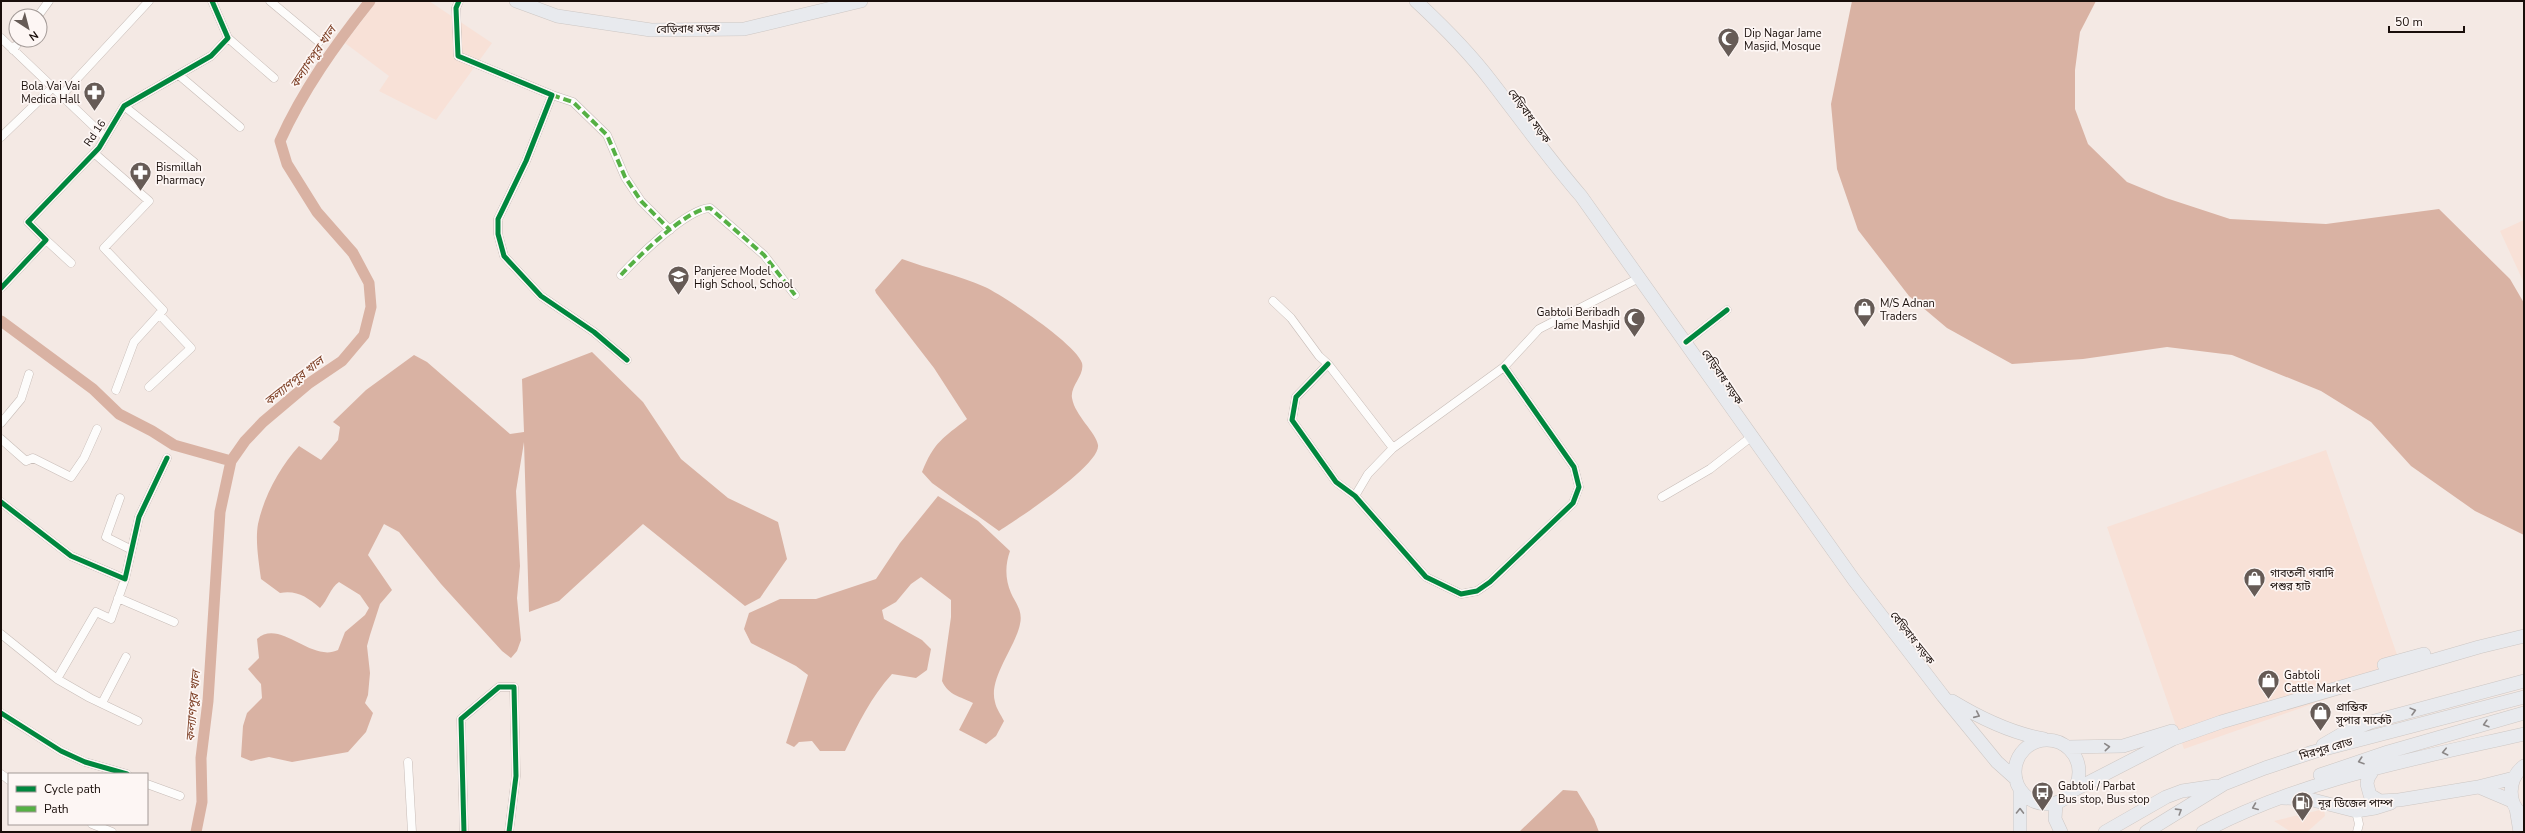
<svg xmlns="http://www.w3.org/2000/svg" width="2525" height="833" font-family="'Nunito Sans','Noto Sans Bengali',sans-serif">
	<style>
		.built { fill: #f8e1d7 }
		.water { fill: #d9b2a3 }
		.lines { fill: none; stroke-linecap: round; stroke-linejoin: round }
		.canal { stroke: #d9b2a3; stroke-width: 11 }
		.minor-casing { stroke: #c7bcb7; stroke-width: 9 }
		.trunk-casing { stroke: #cdc7c4; stroke-width: 14 }
		.minor { stroke: #fdfcfb; stroke-width: 8 }
		.trunk { stroke: #e8eaee; stroke-width: 13 }
		.quiet { stroke: #55b044; stroke-width: 4; stroke-dasharray: 8 4; stroke-linecap: butt }
		.cycleway-casing { stroke: #fdf6f4; stroke-width: 8 }
		.cycleway { stroke: #00873e; stroke-width: 5 }
		.oneway { stroke: #8b8787 }
		.labels { text-anchor: middle; dominant-baseline: central; stroke-width: 3.5; stroke-linejoin: round; paint-order: stroke }
		.street-label { font-size: 11px; fill: #190e0a; stroke: #fdf6f4 }
		.poi-label { font-size: 11px; fill: #190e0a; stroke: #fdf6f4; text-anchor: start }
		.water-label { font-size: 12px; font-style: italic; fill: #7a3b20; stroke: #fdf6f4 }
	</style>
	<rect width="100%" height="100%" fill="#f4e9e4"/>
	<path class="built" d="M377 1H429L492 43 436 120 379 91 389 76 345 43Z
		M2524 220V283L2500 231Z
		M2326 450 2403 672 2184 749 2107 527Z
		M2324 809 2325 816 2307 832H2291L2274 821Z"/>
	<path class="water" d="M1852 1H2096L2080 32 2075 70V109L2088 144 2127 182 2166 198 2230 219 2326 224 2439 209 2510 279 2524 303V535L2475 511 2411 466 2371 422 2321 391 2232 355 2167 347 2083 359 2012 364 1947 328 1909 296 1858 230 1837 169 1831 104Z
		M902 259C929 269 958 275 985 287 1004 296 1076 344 1082 363 1085 375 1070 386 1072 398 1075 416 1096 432 1098 445 1101 465 1016 520 999 531L932 483 922 472C934 442 943 438 967 419L934 368 876 293 875 290Z
		M592 352 643 402 681 459 728 498 778 522 787 559 760 598 745 606 643 524 559 601 529 612 524 442 516 491 520 566 517 598 521 640 517 651 511 658 502 651 441 584 399 532 384 524 368 555 392 590 380 604 370 635 367 646 370 673 368 695 365 703 373 713 366 732 348 752 292 762 269 757 251 761 241 757 243 726 247 713 262 698 261 684 248 669 259 658 257 639C280 618 311 663 338 650L345 632 365 615 369 608 360 595 339 582C330 588 328 600 320 608 307 597 297 590 280 593L261 579C259 563 255 541 258 524 264 496 280 467 299 446L321 460 338 440 340 427 333 422 366 390 414 355 427 362 510 434 524 432 522 379Z
		M938 496 978 521 1010 551C1005 565 1005 579 1011 593 1016 604 1023 611 1020 624 1016 646 988 679 995 702 996 708 1001 715 1004 721L996 736 986 744 959 730 973 703C960 696 949 696 942 681L951 617V600L921 577 911 584 896 602 882 610 884 619 922 640 931 649 927 670 916 678 892 674C871 697 858 724 845 751H820L812 741 799 742 794 747 786 743 808 675 796 666 751 643 744 629 749 613 780 599H816L876 579 900 543Z
		M1563 790 1577 791 1594 819 1599 832H1519Z"/>
	<g class="lines">
		<path class="canal" d="M1 321 93 389 119 414 152 431 174 445 231 461
			M196 832 202 802 201 758 208 701 220 512 231 461 245 441 263 422 308 384 342 361 364 335 371 307 369 283 353 253 317 212 287 164 280 141C303 90 335 45 370 1"/>
		<defs>
			<path id="minor" d="M270 1 319 42
				M459 1 456 8 458 56 552 95 526 161 498 219V234L504 256 541 296 594 332 627 360
				M38 16 49 1
				M1 38 105 137
				M228 38 274 78
				M13 50 20 40
				M180 76 240 127
				M552 95 573 102 607 135 625 177 641 201 670 230
				M61 96 149 1
				M124 106 194 162
				M1 137 52 88
				M94 153 149 201 104 248 163 310 134 342 116 390
				M46 240 71 263
				M621 275C637 258 686 209 710 208L764 255 795 295
				M1 288 46 240 28 222 99 148 124 106 211 56 228 38 212 1
				M1273 301 1291 318 1319 356 1328 364 1393 448
				M1686 342 1727 310
				M1328 364 1296 397 1292 420 1336 482 1355 496 1426 577 1461 594 1477 591 1490 582 1573 503 1579 487 1574 467 1504 367
				M149 387 191 348 159 314
				M1 423 21 399 29 374
				M1 439 26 461 33 458 71 477 84 458 97 429
				M1355 496 1368 474 1393 448 1504 367 1539 329 1639 278
				M1662 497 1710 469 1751 437
				M120 498 106 537 130 549
				M1 502 71 556 125 579 139 517 167 458
				M118 598 174 622
				M1 634 57 679 90 698 138 721
				M57 679 96 612 111 619 125 579
				M102 703 126 657
				M1 713 61 751 85 762 127 774
				M408 762 412 832
				M1 774 9 780
				M147 784 180 796
				M2356 811 2359 824 2357 832
				M92 824 112 832
				M464 832 461 719 499 687H514L516 776 509 832"/>
			<path id="trunk" d="M516 1 557 16 651 30 744 29 861 1
				M1416 1C1443 26 1469 52 1491 81 1521 120 1549 159 1581 196L1854 580 1943 696 1997 762 2016 779
				M2384 665 2424 654
				M1952 701C1980 718 2011 733 2044 739
				M2015 772a32 32 0 1 1 64 0a32 32 0 1 1-64 0Z
				M2323 745 2342 734 2371 722 2524 681
				M2068 747 2123 746 2172 731
				M2376 765 2368 778 2367 784 2370 795 2380 801 2399 800 2478 787 2514 778
				M2524 766C2508 778 2506 804 2524 816
				M2320 775 2388 752 2524 713
				M2479 787 2512 801
				M2074 790 2173 739 2221 722 2479 647 2524 636
				M2283 798 2309 799 2356 811 2375 808 2391 803
				M2056 803 2055 819 2061 832
				M2516 808 2520 832
				M2020 832V791
				M2105 832 2166 797 2182 791 2216 786
				M2146 832 2224 784 2265 768 2313 752 2524 697
				M2203 832C2303 779 2414 759 2524 734"/>
		</defs>
		<use href="#minor" class="minor-casing"/>
		<use href="#trunk" class="trunk-casing"/>
		<use href="#minor" class="minor"/>
		<use href="#trunk" class="trunk"/>
		<path class="quiet" d="M552 95 573 102 607 135 625 177 641 201 670 230
			M621 275C637 258 686 209 710 208L764 255 795 295"/>
		<defs>
			<path id="cycleway" d="M459 1 456 8 458 56 552 95 526 161 498 219V234L504 256 541 296 594 332 627 360
				M1 288 46 240 28 222 99 148 124 106 211 56 228 38 212 1
				M1686 342 1727 310
				M1328 364 1296 397 1292 420 1336 482 1355 496 1426 577 1461 594 1477 591 1490 582 1573 503 1579 487 1574 467 1504 367
				M1 502 71 556 125 579 139 517 167 458
				M1 713 61 751 85 762 127 774
				M464 832 461 719 499 687H514L516 776 509 832"/>
		</defs>
		<use href="#cycleway" class="cycleway-casing"/>
		<use href="#cycleway" class="cycleway"/>
	</g>
	<defs><path id="oneway-chevron" d="M-2-3.5L2.5 0L-2 3.5" fill="none" stroke-width="1.6" stroke-linecap="round" stroke-linejoin="round"/></defs>
	<g class="oneway">
		<use href="#oneway-chevron" transform="translate(2413 711) rotate(-15)"/>
		<use href="#oneway-chevron" transform="translate(1977 715) rotate(24)"/>
		<use href="#oneway-chevron" transform="translate(2486 724) rotate(164)"/>
		<use href="#oneway-chevron" transform="translate(2107 747) rotate(-5)"/>
		<use href="#oneway-chevron" transform="translate(2445 752) rotate(167)"/>
		<use href="#oneway-chevron" transform="translate(2361 761) rotate(162)"/>
		<use href="#oneway-chevron" transform="translate(2255 807) rotate(158)"/>
		<use href="#oneway-chevron" transform="translate(2020 811) rotate(-89)"/>
		<use href="#oneway-chevron" transform="translate(2179 811) rotate(-32)"/>
	</g>
	<defs>
		<symbol id="mosque-pin" viewBox="-11 -11 22 30"><path d="M0 17L-7.5 6A9.5 9.5 0 1 1 7.5 6Z" fill="#665b56" stroke="#fdf6f4"/><path d="M3.5-4.9A6 6 0 1 0 3.5 4.9A5 5 0 1 1 3.5-4.9Z" fill="#fff"/></symbol>
		<symbol id="pharmacy-pin" viewBox="-11 -11 22 30"><path d="M0 17L-7.5 6A9.5 9.5 0 1 1 7.5 6Z" fill="#665b56" stroke="#fdf6f4"/><path d="M-2-6h4v4h4v4h-4v4h-4v-4h-4v-4h4Z" fill="#fff"/></symbol>
		<symbol id="school-pin" viewBox="-11 -11 22 30"><path d="M0 17L-7.5 6A9.5 9.5 0 1 1 7.5 6Z" fill="#665b56" stroke="#fdf6f4"/><path d="M0-5L7-2L0 1L-7-2ZM-4 1L0 2.5L4 1V4Q0 6-4 4Z" fill="#fff"/></symbol>
		<symbol id="shop-pin" viewBox="-11 -11 22 30"><path d="M0 17L-7.5 6A9.5 9.5 0 1 1 7.5 6Z" fill="#665b56" stroke="#fdf6f4"/><path d="M-5-2.5h2.3a2.7 3.5 0 0 1 5.4 0H5L5.5 6h-11ZM-1.5-2.5h3a1.5 2.3 0 0 0-3 0Z" fill="#fff"/></symbol>
		<symbol id="bus-pin" viewBox="-11 -11 22 30"><path d="M0 17L-7.5 6A9.5 9.5 0 1 1 7.5 6Z" fill="#665b56" stroke="#fdf6f4"/><path d="M-5-6H5V4H4V6H2V4H-2V6H-4V4H-5ZM-3.5-4V0h7V-4ZM-3.5 1.2v1.5H-2V1.2ZM2 1.2v1.5H3.5V1.2Z" fill="#fff"/></symbol>
		<symbol id="fuel-pin" viewBox="-11 -11 22 30"><path d="M0 17L-7.5 6A9.5 9.5 0 1 1 7.5 6Z" fill="#665b56" stroke="#fdf6f4"/><path d="M-5.5-6h7V0h2V4h1.3V-2.5L3-4.5l.8-.8L6-3V5H2.5V1h-1V6h-7ZM-4.2-4.7v3.2H.2V-4.7Z" fill="#fff"/></symbol>
	</defs>
	<g fill-rule="evenodd">
		<use href="#mosque-pin" x="1716" y="26" width="25" height="34"/>
		<use href="#pharmacy-pin" x="82" y="80" width="25" height="34"/>
		<use href="#pharmacy-pin" x="128" y="160" width="25" height="34"/>
		<use href="#school-pin" x="666" y="264" width="25" height="34"/>
		<use href="#shop-pin" x="1852" y="296" width="25" height="34"/>
		<use href="#mosque-pin" x="1622" y="306" width="25" height="34"/>
		<use href="#shop-pin" x="2242" y="566" width="25" height="34"/>
		<use href="#shop-pin" x="2256" y="668" width="25" height="34"/>
		<use href="#shop-pin" x="2308" y="700" width="25" height="34"/>
		<use href="#bus-pin" x="2030" y="780" width="25" height="34"/>
		<use href="#fuel-pin" x="2290" y="790" width="25" height="34"/>
	</g>
	<g class="labels">
		<g class="street-label">
			<text transform="translate(688 29) rotate(-1)">বেড়িবাধ সড়ক</text>
			<text transform="translate(1529 116) rotate(54)">বেড়িবাধ সড়ক</text>
			<text transform="translate(95 133) rotate(-56)">Rd 16</text>
			<text transform="translate(1722 377) rotate(56)">বেড়িবাধ সড়ক</text>
			<text transform="translate(1912 638) rotate(52)">বেড়িবাধ সড়ক</text>
			<text transform="translate(2326 749) rotate(-16)">মিরপুর রোড</text>
		</g>
		<g class="poi-label">
			<text x="1744" y="33">Dip Nagar Jame<tspan x="1744" dy="13">Masjid, Mosque</tspan></text>
			<text x="80" y="86" text-anchor="end">Bola Vai Vai<tspan x="80" dy="13">Medica Hall</tspan></text>
			<text x="156" y="167">Bismillah<tspan x="156" dy="13">Pharmacy</tspan></text>
			<text x="694" y="271">Panjeree Model<tspan x="694" dy="13">High School, School</tspan></text>
			<text x="1880" y="303">M/S Adnan<tspan x="1880" dy="13">Traders</tspan></text>
			<text x="1620" y="312" text-anchor="end">Gabtoli Beribadh<tspan x="1620" dy="13">Jame Mashjid</tspan></text>
			<text x="2270" y="573">গাবতলী গবাদি<tspan x="2270" dy="13">পশুর হাট</tspan></text>
			<text x="2284" y="675">Gabtoli<tspan x="2284" dy="13">Cattle Market</tspan></text>
			<text x="2336" y="707">প্রান্তিক<tspan x="2336" dy="13">সুপার মার্কেট</tspan></text>
			<text x="2058" y="786">Gabtoli / Parbat<tspan x="2058" dy="13">Bus stop, Bus stop</tspan></text>
			<text x="2318" y="803">নূর ডিজেল পাম্প</text>
		</g>
		<g class="water-label">
			<text transform="translate(313 57) rotate(-56)">কল্যাণপুর খাল</text>
			<text transform="translate(294 381) rotate(-38)">কল্যাণপুর খাল</text>
			<text transform="translate(193 706) rotate(-85)">কল্যাণপুর খাল</text>
		</g>
	</g>
	<rect width="2525" height="833" fill="none" stroke="#190e0a" stroke-width="4"/>
	<rect x="8" y="773" width="140" height="52" fill="#fdf6f4" stroke="#a29996"/>
	<rect x="16" y="786" width="20" height="6" fill="#00873e" stroke="#a29996"/>
	<text x="44" y="793" font-size="12" fill="#190e0a">Cycle path</text>
	<rect x="16" y="806" width="20" height="6" fill="#55b044" stroke="#a29996"/>
	<text x="44" y="813" font-size="12" fill="#190e0a">Path</text>
	<g transform="translate(28 28) rotate(144)"><circle r="19" fill="#fdf6f4" stroke="#a29996"/>
	<path d="M0-3L7 15L0 10L-7 15Z" fill="#665b56"/>
	<text y="-6" font-size="11" font-weight="bold" text-anchor="middle" fill="#190e0a">N</text>
	</g>
	<path d="M2389 26v6h75v-6" fill="none" stroke="#190e0a" stroke-width="2"/>
	<text x="2395" y="26" font-size="12" fill="#190e0a" stroke="#fdf6f4" stroke-width="3" paint-order="stroke">50 m</text>
</svg>
